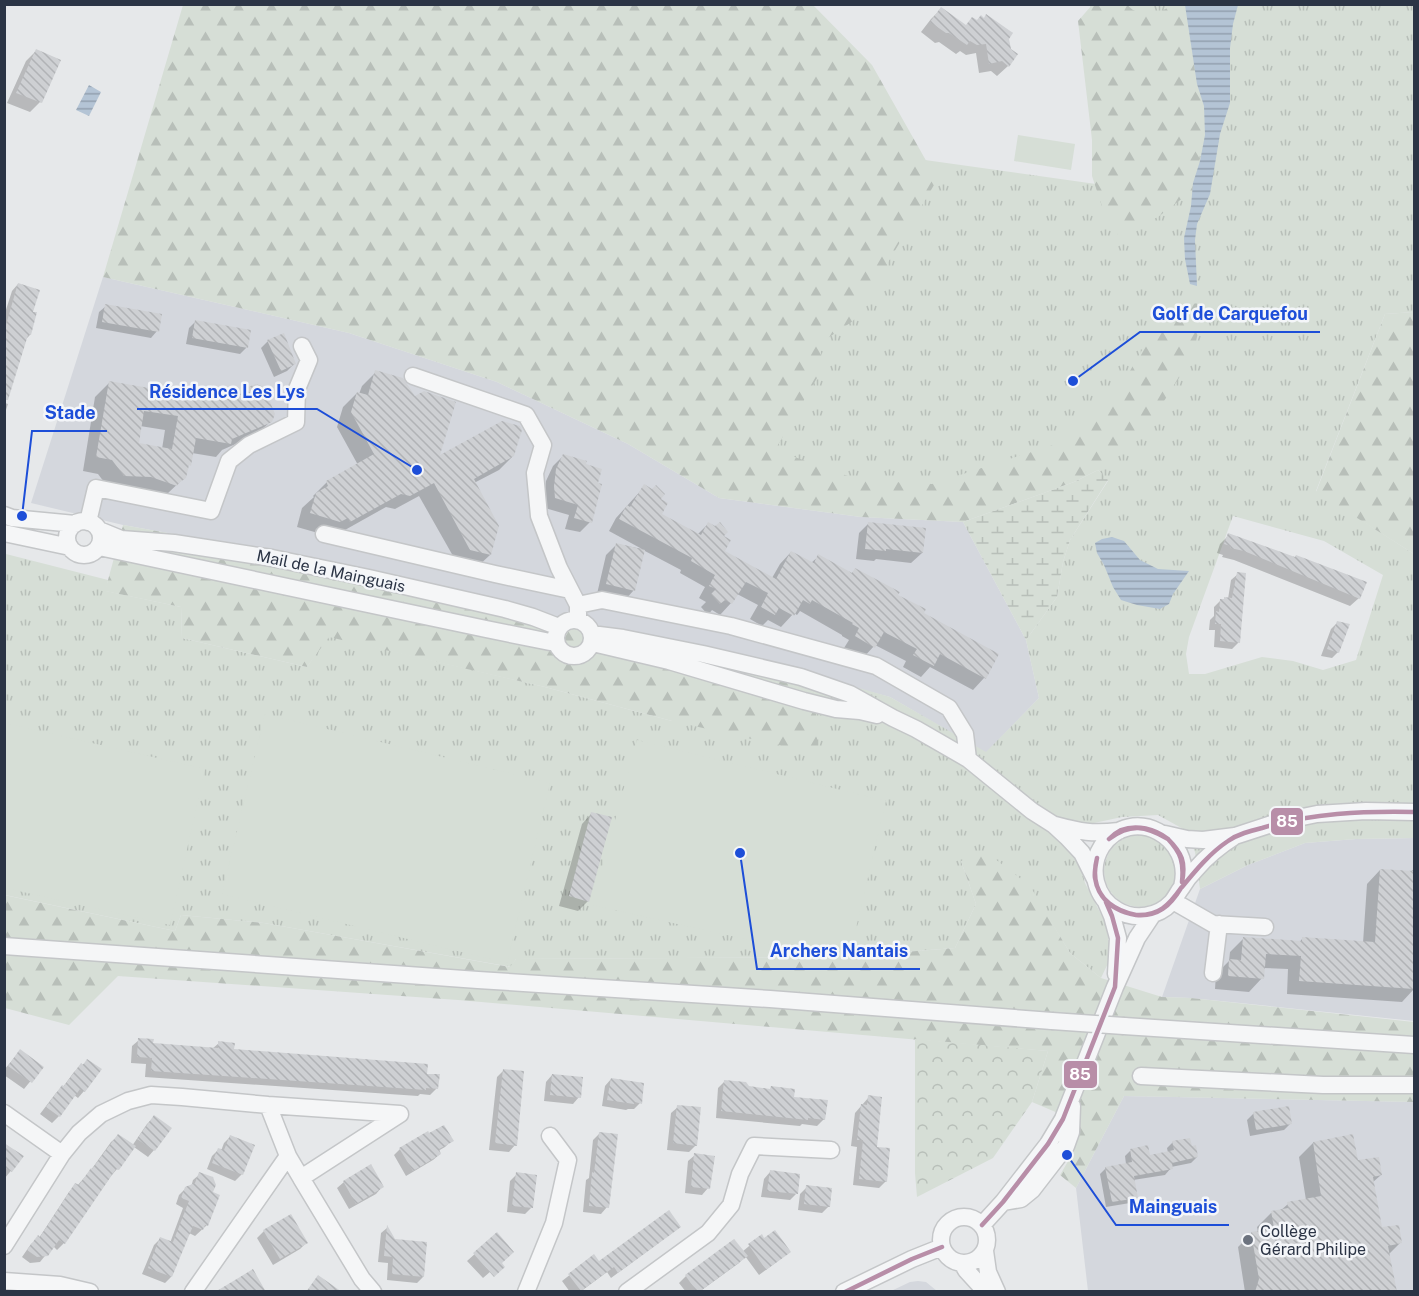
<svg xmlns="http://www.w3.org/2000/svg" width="1419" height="1296" font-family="'Public Sans',sans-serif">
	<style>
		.built { fill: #d4d7dd }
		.grass { fill: url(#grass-tufts); fill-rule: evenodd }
		.forest { fill: url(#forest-firs) }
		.wetland { fill: url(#wetland-marsh) }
		.park { fill: url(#park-crowns) }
		.pitch { fill: #d6ded6 }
		.water { fill: url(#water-rules) }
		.shadow { fill: #0003; fill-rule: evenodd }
		.building { fill: url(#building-back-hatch); fill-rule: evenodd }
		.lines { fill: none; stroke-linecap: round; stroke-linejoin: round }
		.minor-casing { stroke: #c4c6c8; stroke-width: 19 }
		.minor { stroke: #f5f6f7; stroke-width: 16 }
		.minor-bridge-casing { stroke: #c4c6c8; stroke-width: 19; stroke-linecap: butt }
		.minor-bridge { stroke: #f5f6f7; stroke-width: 16 }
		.bus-1-casing { stroke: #f4f6f9; stroke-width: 9 }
		.bus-1 { stroke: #b88ea8; stroke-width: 4.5 }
		.poi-dot { fill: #6c737f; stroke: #f4f6f9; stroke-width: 2 }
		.labels { text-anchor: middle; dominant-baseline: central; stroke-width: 5; stroke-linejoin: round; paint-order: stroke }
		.street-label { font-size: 16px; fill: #2b3445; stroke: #f4f6f9 }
		.poi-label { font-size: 16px; fill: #2b3445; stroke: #f4f6f9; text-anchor: start }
		.leader { fill: none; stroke: #1d4ed8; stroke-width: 2 }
		.callout-dot { fill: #1d4ed8; stroke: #f4f6f9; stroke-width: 2 }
		.callout-label { font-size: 18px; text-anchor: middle; font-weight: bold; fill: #1d4ed8; stroke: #f4f6f9; stroke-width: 5; stroke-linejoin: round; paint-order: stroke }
		.line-badge { stroke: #f4f6f9; stroke-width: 2 }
		.badge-label { font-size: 16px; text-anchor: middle; font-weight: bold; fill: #fff }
	</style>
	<defs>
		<pattern id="grass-tufts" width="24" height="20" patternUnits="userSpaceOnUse" patternTransform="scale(1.5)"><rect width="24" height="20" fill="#d6ded6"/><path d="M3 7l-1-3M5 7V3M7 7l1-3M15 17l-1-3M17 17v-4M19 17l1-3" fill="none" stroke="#b8bfb9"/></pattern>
		<pattern id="forest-firs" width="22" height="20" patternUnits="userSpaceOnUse" patternTransform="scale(1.5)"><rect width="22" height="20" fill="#d6ded6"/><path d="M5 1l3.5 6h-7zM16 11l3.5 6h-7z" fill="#b8bfb9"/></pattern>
		<pattern id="wetland-marsh" width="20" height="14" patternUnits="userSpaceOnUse" patternTransform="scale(1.5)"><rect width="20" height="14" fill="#d6ded6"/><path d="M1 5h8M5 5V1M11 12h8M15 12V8" fill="none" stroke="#b8bfb9"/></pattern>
		<pattern id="park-crowns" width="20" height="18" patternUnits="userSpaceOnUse" patternTransform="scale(1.5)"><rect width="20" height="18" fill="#d6ded6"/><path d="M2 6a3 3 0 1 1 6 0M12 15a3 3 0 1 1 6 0" fill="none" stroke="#b8bfb9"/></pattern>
		<pattern id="water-rules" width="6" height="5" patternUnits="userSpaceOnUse" patternTransform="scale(1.5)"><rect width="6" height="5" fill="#b4c4d5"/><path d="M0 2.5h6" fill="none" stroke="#93a0af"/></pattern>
		<pattern id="building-back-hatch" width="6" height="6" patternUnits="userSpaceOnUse" patternTransform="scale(1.5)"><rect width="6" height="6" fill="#ced0d3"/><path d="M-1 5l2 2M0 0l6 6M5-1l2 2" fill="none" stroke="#b1b3b6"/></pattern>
	</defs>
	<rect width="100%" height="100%" fill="#e6e8ea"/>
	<path class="built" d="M103 277 349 333 497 382 628 444 719 498 861 517 963 522 1026 640 1039 698 986 753 890 697 741 658 274 552 123 525 31 503Z
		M1414 838V1021L1191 998 1162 997 1200 889 1248 865 1305 843 1356 839Z
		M1124 1096 1414 1102V1291H1088L1076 1188Z
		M918 1281 926 1282 937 1291H891L910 1282Z"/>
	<path class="grass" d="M1090 5H1414V312L1385 314 1316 491 1414 554V838L1356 839 1305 843 1248 865 1200 889 1195 852 1185 830 1158 815 1122 817 1094 823 1079 840 1081 867 1085 883 1106 924 1111 957 1101 978 1070 953 1029 886 961 861 976 904 955 948 840 957 516 959 511 967 264 923 181 915 175 931 5 895 4 558 6 554 108 580 106 591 181 607 182 638 307 667 328 636 545 687 672 721 816 712 814 675 890 697 986 752 1039 698 1026 640 1057 597 1063 562 1070 540 1108 481 1098 470 967 497 729 473 925 160 1103 185ZM1233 516 1324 541 1383 575 1356 660 1323 670 1293 661 1262 657 1205 674H1189L1186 654 1189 637Z
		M1104 871a36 36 0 1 1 72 0a36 36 0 1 1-72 0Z"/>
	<path class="forest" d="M812 4 872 65 937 180 853 321 819 344 824 366 775 450 859 480 932 484 1053 445 1116 395 1167 307 1207 302 1190 361 1151 421 1098 470 1074 482 963 522 861 517 719 498 628 444 497 382 349 333 103 277 183 5Z
		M1092 5H1127L1133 10 1152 16 1173 5H1185L1197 84 1204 106 1205 132 1192 191 1158 217 1118 235 1113 206H1102L1092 176V140L1078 21Z
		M1414 312V554L1316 492 1385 314Z
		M123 525 274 552 814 675 818 754 672 721 545 687 329 637 307 667 182 638 181 607 105 591Z
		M986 852 1030 886 1070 953 1101 978 1162 997 1191 998 1414 1022V1102L1124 1096 1076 1188 1060 1175 1074 1151 1079 1122 1032 1102 1048 1051 458 1000 118 976 69 1025 5 1008 4 895 175 931 181 915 264 923 510 967 516 959 840 957 955 948 976 904 961 861Z"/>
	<path class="wetland" d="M1098 470 1108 480 1070 540 1063 562 1057 597 1026 640 963 522 1074 482Z"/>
	<path class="park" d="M915 1039 1048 1051 1032 1102 993 1158 917 1197 915 1173Z"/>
	<path class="pitch" d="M1018 135 1075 144 1071 170 1014 161Z
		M265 714 550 783 507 963 222 894Z
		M5 723 205 769 170 925 5 888Z
		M637 740 886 801 848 962 592 905Z"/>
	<path class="water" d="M1185 5H1238L1233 24 1230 48V103L1220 134 1210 194 1197 224 1195 240 1197 286 1190 284 1185 259 1184 238 1191 206 1193 183 1200 161 1205 135 1204 106 1197 84Z
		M89 85 101 92 89 116 76 110Z
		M1112 537 1124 541 1140 560 1158 569 1189 571 1173 594 1169 604 1160 609 1137 605 1121 600 1113 587 1104 565 1097 553 1095 543 1102 539Z"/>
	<path class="shadow" d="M941 9 965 26 977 21 1007 39 1008 66 997 76 991 71 979 73 976 53 966 55 960 51 956 54 939 42 935 43 921 32 931 19Z
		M36 51 40 102 30 112 7 103 26 61Z
		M18 284 31 313 30 335 25 340 5 403 8 404 4 416V316L12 291Z
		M106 306 157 331 151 338 96 328 99 312Z
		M196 321 247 347 240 354 186 344 189 328Z
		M283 335 294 364 287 371 274 377 261 348 268 341Z
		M376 372 438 458 513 456 499 470 474 483 490 555 476 568 457 563 419 496 395 509 386 507 336 535H325L297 527 302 508 314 497 313 496 327 482 358 465 337 427 343 407 357 393 359 394 362 386Z
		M109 383 146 394 179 400 182 396 213 401 216 398 229 401 237 398 244 390 271 421 256 435 222 450 216 457 192 453 189 465 187 468 185 477 167 494 110 490 98 474 83 471 95 397ZM140 426 165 430 162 449 137 445Z
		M563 456 590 522 580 532 565 529 569 515 545 508 544 498 546 481 553 466Z
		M645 486 658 499 660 514 697 535 708 524 722 537 723 552 772 578 780 564 791 552 811 563 819 556 851 574 855 570 896 595 922 613 997 654 984 678 973 690 930 667 921 677 903 667 906 661 875 645 862 659 844 648 849 640 842 636V635L800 611 797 615 794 613 781 627 768 620 762 626 750 619 758 605 737 594 731 603 720 615 712 610 708 615 701 607 706 602 699 598 705 587 680 573 681 570 643 550 634 590 624 601 597 594 606 555 617 544 642 549 609 531 616 518Z
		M869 523 922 553 911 563 876 559 874 561 856 559 859 533Z
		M1229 535 1359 598 1350 606 1234 560 1222 557 1223 555 1217 553 1220 544Z
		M1238 574 1239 642 1232 649 1214 647 1215 630H1209L1210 620 1214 616V607L1221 600 1228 599 1231 580Z
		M1337 623 1338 652 1332 658 1321 656 1331 629Z
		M592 813 588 901 578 911 559 906 582 824Z
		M1414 869V989L1402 1002 1287 994 1288 969 1263 968 1262 978 1249 992 1215 989 1216 974 1229 961 1230 952 1243 939 1299 943 1302 939 1363 943 1367 884 1380 870 1410 872Z
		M139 1040 152 1045 212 1049 219 1043 233 1051 425 1075 437 1088 430 1095 420 1094 418 1096 145 1077 146 1064 131 1063 132 1046Z
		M20 1051 42 1067 24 1089 4 1075V1070Z
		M87 1061 84 1091 78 1098 74 1095 59 1116 52 1123 40 1114 56 1093 63 1087 74 1072Z
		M504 1070 515 1145 509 1152 489 1150 497 1077Z
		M552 1075 579 1097 573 1104 544 1101 546 1082Z
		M611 1079 640 1103 634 1109H628L626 1110 602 1106 605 1086Z
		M725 1081 792 1099 824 1119 817 1126 802 1124 800 1126 716 1118 718 1088Z
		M869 1097 876 1148 886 1181 879 1188 853 1185 857 1147 851 1146 855 1113Z
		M678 1107 696 1145 689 1152 667 1150 671 1113Z
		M1254 1113 1290 1124 1284 1130 1250 1136 1247 1120Z
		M154 1117 170 1129 154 1150 148 1157 134 1147 117 1169 111 1176 64 1243 57 1250 53 1246 40 1262 30 1263 22 1257 31 1244 39 1238 69 1192 76 1185 77 1186 91 1170 111 1142 118 1136 132 1146 147 1124Z
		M599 1134 607 1207 601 1214 583 1212 586 1180 589 1178 593 1140Z
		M231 1136 242 1174 235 1181 207 1169 212 1156 218 1150 221 1151 224 1143Z
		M452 1140 445 1147 438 1151 440 1154 433 1160 406 1176 394 1155 400 1149Z
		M1173 1142 1191 1148 1197 1157 1191 1163 1171 1167V1168L1165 1175 1133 1180 1136 1197 1130 1203 1106 1207 1100 1174 1106 1168 1126 1164 1125 1156 1131 1150 1149 1156 1168 1153 1167 1148Z
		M4 1143 22 1157 5 1178Z
		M1313 1143 1356 1162 1381 1175 1372 1183 1380 1229 1400 1243 1388 1255 1396 1292H1245L1238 1247 1252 1233 1258 1232 1257 1227 1271 1213 1280 1211 1288 1204 1306 1200 1299 1157Z
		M695 1155 708 1188 702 1195 685 1193 688 1161Z
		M770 1172 796 1194 790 1200 761 1197 764 1179Z
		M200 1174 211 1193 207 1225 195 1236 189 1233 171 1277 165 1283 142 1274 154 1245 160 1239 170 1243 183 1208 176 1204 179 1195 186 1188 191 1187 193 1180Z
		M517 1174 532 1207 525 1214 507 1212 510 1181Z
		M344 1182 382 1187 376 1194 349 1209 337 1188Z
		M807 1187 829 1206 822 1213 798 1210 800 1194Z
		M387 1228 394 1241 423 1277 417 1283 387 1280 388 1263 378 1262 381 1233Z
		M264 1231 306 1243 300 1249 273 1265 257 1238Z
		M672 1233 611 1278 607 1272 580 1292H570L562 1281 594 1256 599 1263Z
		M497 1234 506 1258 483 1278 467 1261Z
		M761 1236 782 1258 759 1275 745 1256 739 1263 699 1292H686L679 1283 686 1276 734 1241 742 1252Z"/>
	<path class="building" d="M941 7 966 25 972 17 977 20 981 15 984 18 986 14 1013 33 1009 39 1011 49 1018 54 1009 67 1002 61 989 64 986 44 977 45 970 41 967 45 949 33H946L930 22Z
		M36 49 61 60 42 103 16 93Z
		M18 283 40 290 33 312H37L31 335H28L8 400H4V332Z
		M105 304 162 314 159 332 102 322Z
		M195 320 251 330 248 348 192 338Z
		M284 333 296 364 281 371 267 340Z
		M375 370 403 378 415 396 424 391 456 402 440 455 502 421 520 426 522 430 514 456 474 479 499 526 491 555 470 550 434 483 410 496 401 494 350 522 348 518 340 522 310 513 316 493 328 486 326 481 374 454 351 412 357 392 368 395Z
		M109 381 149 388 148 393 181 399 182 394 215 400V397L229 399 245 392 243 389 256 384 264 387 275 414 272 422 232 439 231 444 196 438 191 466 189 465 186 478 179 483 177 486 151 477 124 476 112 460 96 457ZM144 411 178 416 172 449 139 443Z
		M563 454 587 461 586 464 602 469 598 483 602 484 592 523 574 518 578 505 555 498 554 486 556 469Z
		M644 484 652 489 656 485 665 494 661 499 668 503 662 514 701 535 708 522 715 526 720 522 728 532 724 536 731 540 725 551 776 579 791 551 814 563 818 554 852 573 855 568 900 592 898 595 926 609 924 613 999 654 986 679 940 654 934 666 913 655 917 649 884 632 875 648 855 636 859 628 852 624 853 623 812 600 810 604 803 600 794 616 779 608 775 615 761 607 768 593 746 582 732 604 725 600 720 604 711 594 716 589 709 586 715 575 691 561 692 558 619 519 627 505 630 507Z
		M868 522 926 528 923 553 886 549V551L865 549Z
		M1228 533 1295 557 1296 555 1367 582 1360 599 1244 551 1230 548 1231 546 1224 544Z
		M616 543 645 550 635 591 606 584Z
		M1237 572 1246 573 1240 643 1220 641 1221 624H1215L1216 611 1219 612 1220 599H1224V597L1232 598Z
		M1337 621 1350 624 1339 653 1327 649Z
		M591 812 612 817 589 902 569 896Z
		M1380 869 1414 871V989L1299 981 1301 956 1266 954 1264 979 1228 976 1229 959 1241 960 1243 937 1302 941V937L1375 942Z
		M138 1038 154 1039 153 1043 218 1048V1041L235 1043 234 1049 428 1064 427 1074H440L438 1089 426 1088V1090L151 1071 152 1058 137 1057Z
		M20 1049 44 1067 32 1083 8 1066Z
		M87 1059 102 1069 85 1092 80 1089 60 1117 46 1107 62 1085 64 1086 81 1063 83 1065Z
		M503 1069 524 1071 517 1146 495 1143Z
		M552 1074 583 1077 581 1098 550 1095Z
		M611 1078 644 1083 642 1104 635 1102 634 1104 607 1100Z
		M724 1080 746 1082 749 1086 770 1089 771 1086 795 1089 794 1097 828 1100 825 1120 808 1118V1120L721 1111Z
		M868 1095 882 1097 877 1147 890 1148 887 1182 859 1179 863 1140H857L861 1104 867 1105Z
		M677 1105 701 1107 697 1146 673 1143Z
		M1289 1106 1292 1124 1256 1130 1253 1112Z
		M154 1115 172 1128 155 1151 137 1139Z
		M444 1125 454 1141 439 1149 441 1154 413 1171 399 1148 428 1131 429 1133Z
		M599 1132 618 1134 609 1208 589 1206 592 1172 594 1173Z
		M118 1134 136 1146 119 1170 116 1169 65 1244 59 1240 48 1256 37 1257 27 1250 38 1235 40 1237 75 1183 79 1185 91 1168 92 1169Z
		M1353 1134 1358 1160 1379 1157 1382 1175 1373 1177 1382 1227 1399 1225 1402 1243 1388 1246 1397 1292H1255L1259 1279 1251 1232 1274 1228 1271 1211 1288 1208 1287 1202 1321 1196 1313 1142Z
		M230 1135 255 1145 243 1175 212 1163 218 1148 224 1150Z
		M1190 1138 1192 1146 1196 1145 1198 1157 1172 1163 1173 1169 1134 1176 1138 1198 1112 1202 1105 1167 1132 1162 1130 1149 1148 1145 1150 1155 1174 1150 1172 1141Z
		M4 1143 24 1156 12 1172 4 1167Z
		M694 1153 715 1156 710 1189 691 1187Z
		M371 1164 384 1187 356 1204 343 1181Z
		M770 1170 800 1174 798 1194 767 1191Z
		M199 1172 213 1177 216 1185 213 1192 220 1195 208 1226 205 1225 203 1230 193 1226 172 1277 148 1268 160 1237 173 1242 189 1201 181 1198 185 1187 195 1183Z
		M516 1172 537 1175 533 1208 512 1206Z
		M806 1185 832 1188 830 1207 804 1204Z
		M669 1210 681 1227 618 1273 614 1267 581 1291 568 1274 594 1254 599 1261Z
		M291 1214 308 1243 280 1259 263 1230Z
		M387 1225 395 1239 427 1242 424 1277 392 1274 393 1257 384 1256Z
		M775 1230 791 1252 766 1270 748 1244 762 1234 764 1238Z
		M497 1232 514 1252 502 1263 505 1267 494 1277 473 1253Z
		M734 1239 748 1256 699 1292H697L685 1275Z
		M253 1269 266 1292H215L240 1277Z
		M318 1275 342 1292H306Z"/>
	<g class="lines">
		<defs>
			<path id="minor" d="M413 376 526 415 543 445 535 473 539 516 559 568 578 605V620
				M4 515 12 518 75 524
				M67 538a17 17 0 1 1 34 0a17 17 0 1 1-34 0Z
				M88 522 96 488 211 511 229 461 249 445 296 422 297 389 309 360 302 346
				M99 530 121 539 174 543 272 558 369 578 505 609 533 617 559 627
				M4 533 70 547
				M324 534 495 574 570 590
				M99 547 486 629 550 642 556 641
				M578 605 602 600 731 626 876 666 949 708 965 734 968 759
				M556 638a18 18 0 1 1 36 0a18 18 0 1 1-36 0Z
				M592 636 599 635 623 638 703 654 801 677 850 694 893 718 916 729 968 759 1032 811 1054 825 1067 837 1082 853 1095 879
				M597 644 669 661 804 701 836 709 860 711 877 715
				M1055 825C1081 832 1092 834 1119 831
				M1165 834 1187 839 1203 840 1235 836 1278 822 1317 814 1366 811 1414 812
				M1182 887C1195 837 1132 803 1102 846 1095 857 1093 870 1096 882 1099 894 1106 904 1117 910 1135 921 1158 917 1172 902 1176 897 1178 892 1182 887 1186 880 1191 874 1196 869 1207 856 1221 845 1235 836
				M1173 901 1213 924 1265 927
				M1106 902 1112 916 1118 938 1116 974
				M4 946 478 980 770 999 1052 1021
				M1213 973 1219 924
				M1124 1026 1414 1045
				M1141 1076 1323 1085H1414
				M4 1113 62 1154
				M301 1178 362 1279 373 1292
				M1003 1202 1021 1199 1032 1190 1066 1146 1071 1132 1072 1106
				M941 1240a23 23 0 1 1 46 0a23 23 0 1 1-46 0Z
				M982 1225 1003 1202 1048 1144 1063 1119 1115 987 1137 938 1153 914
				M4 1246 62 1154 79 1133 101 1114 128 1101 151 1095 182 1097 268 1105 400 1114 301 1178 288 1156 268 1105
				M985 1251 988 1272 997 1292
				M962 1263 966 1270 986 1292
				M4 1281 60 1285 90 1292
				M193 1292 288 1156
				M526 1292 554 1223 568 1160 550 1136
				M627 1292 708 1233 731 1205 740 1174 754 1146 831 1150
				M844 1292 912 1259 942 1247"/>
		</defs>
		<use href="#minor" class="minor-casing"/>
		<use href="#minor" class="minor"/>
		<defs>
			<path id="minor-bridge" d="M1052 1021 1124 1026"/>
		</defs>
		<use href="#minor-bridge" class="minor-bridge-casing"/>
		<use href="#minor-bridge" class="minor-bridge"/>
		<defs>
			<path id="bus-1" d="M1109 839C1112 836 1117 832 1121 830 1137 824 1155 829 1168 839
				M1109 839C1131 823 1145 826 1168 839
				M1168 839C1182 853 1186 862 1182 882
				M1168 839C1181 853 1184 862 1182 882
				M1097 858C1096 864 1094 872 1095 878 1098 900 1116 911 1136 915
				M1097 858C1089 889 1106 910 1136 915
				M1182 887C1196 870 1210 853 1228 841 1238 834 1250 831 1262 828 1312 813 1362 811 1414 812
				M1136 915C1159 916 1169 905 1181 888
				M1136 915C1158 917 1170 906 1181 888
				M982 1225 1003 1202 1048 1144 1063 1119 1115 987 1118 938 1112 916 1106 902
				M845 1292 912 1259 942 1247"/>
		</defs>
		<use href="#bus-1" class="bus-1-casing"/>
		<use href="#bus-1" class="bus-1"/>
	</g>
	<circle class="poi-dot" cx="1248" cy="1240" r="6"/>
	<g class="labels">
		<g class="street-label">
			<text transform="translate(331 571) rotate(12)">Mail de la Mainguais</text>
		</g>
		<g class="poi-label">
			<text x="1260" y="1231">Collège<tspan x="1260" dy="18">Gérard Philipe</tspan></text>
		</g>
	</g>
	<path class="leader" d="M1073 381L1140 332H1320M417 470L317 409H137M22 516L32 431H107M740 853L757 969H920M1067 1155L1116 1225H1229"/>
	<g class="callout-dot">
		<circle cx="1073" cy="381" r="6"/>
		<circle cx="417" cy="470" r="6"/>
		<circle cx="22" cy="516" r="6"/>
		<circle cx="740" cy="853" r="6"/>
		<circle cx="1067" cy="1155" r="6"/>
	</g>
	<g class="callout-label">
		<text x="1230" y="320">Golf de Carquefou</text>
		<text x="227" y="398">Résidence Les Lys</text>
		<text x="70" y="419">Stade</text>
		<text x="839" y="957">Archers Nantais</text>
		<text x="1173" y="1213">Mainguais</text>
	</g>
	<g class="line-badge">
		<rect x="1270" y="807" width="34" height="29" rx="6" fill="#b88ea8"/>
		<rect x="1063" y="1060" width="35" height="29" rx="6" fill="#b88ea8"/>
	</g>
	<g class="badge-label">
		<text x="1287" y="827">85</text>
		<text x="1080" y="1080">85</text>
	</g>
	<rect width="1419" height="1296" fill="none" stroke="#2b3445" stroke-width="12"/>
</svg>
